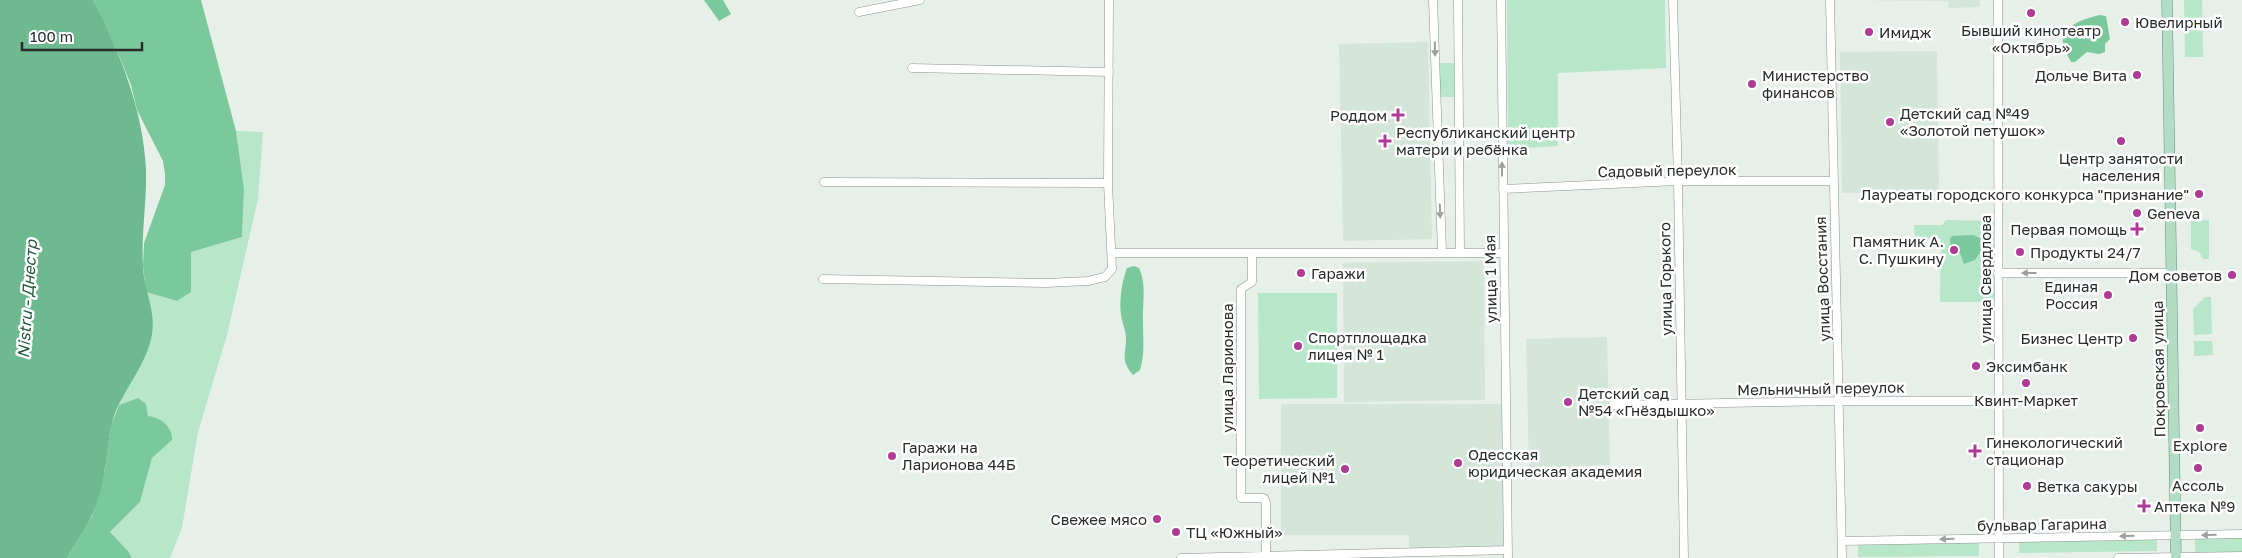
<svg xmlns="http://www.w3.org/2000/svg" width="2242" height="558" font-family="'Golos Text',sans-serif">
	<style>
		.built { fill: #d4e5da }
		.green { fill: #b7e6c9 }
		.forest { fill: #7cc89d }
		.water { fill: #6eb98f }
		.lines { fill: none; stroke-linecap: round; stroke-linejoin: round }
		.minor-casing { stroke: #8a948d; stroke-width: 9 }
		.major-casing { stroke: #618f75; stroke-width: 11 }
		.minor { stroke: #fff; stroke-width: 8 }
		.major { stroke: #b3dcc4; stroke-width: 10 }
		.oneway { fill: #9ea09f }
		.poi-dot { fill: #af3b94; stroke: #fff; stroke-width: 2 }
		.labels { text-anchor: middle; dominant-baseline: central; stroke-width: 5; stroke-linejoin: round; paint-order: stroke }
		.poi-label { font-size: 15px; fill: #282c2a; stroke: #fff; text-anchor: start }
		.street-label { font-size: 15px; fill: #282c2a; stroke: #fff }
		.water-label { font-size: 16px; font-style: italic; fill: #225b3e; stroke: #fff }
	</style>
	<rect width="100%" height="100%" fill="#e6f0e9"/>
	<path class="built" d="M1836 0H1980V7L1949 8 1948 1Z
		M1428 42 1432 239 1343 241 1339 44Z
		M1937 51 1939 192 1842 193 1840 52Z
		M1484 261 1485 400 1344 402 1343 263Z
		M1607 337 1610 465 1529 468 1526 339Z
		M1281 404H1505L1508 550 1409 552V535H1281Z"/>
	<path class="green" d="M1507 0H1665L1666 68 1558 73V146L1508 149Z
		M2184 0H2202L2203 57H2185Z
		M1440 63H1455L1456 97H1440Z
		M236 131 263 132 258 199 227 335 198 432 182 528 170 558H132L128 551 110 532 140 502 152 458 172 440 148 416 138 398 119 405C139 356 163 351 146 292L177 301 191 292 190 252 242 237 244 189Z
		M1946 220 1994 221V302H1940L1941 239 1915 238 1914 225H1942Z
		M2209 220V259H2203L2199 252 2191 249V221Z
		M1258 293H1337V398L1259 399Z
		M2205 297H2211L2212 334 2194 335 2193 309Z
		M2194 341H2212L2213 355 2194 356Z
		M2242 537V553L2195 554V538Z
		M2157 540V551L2019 553V541Z
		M1979 543V556L1858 557V544Z"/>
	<path class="forest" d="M93 0H201L236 131 244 189 242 237 191 252V292L177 301 146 292 143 265 144 243 165 185V174L163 161 137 110 131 85 117 51Z
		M704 0H723L731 14 719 21Z
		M2100 15 2106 16 2110 39 2105 44V52L2099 54 2087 52 2075 62H2071C2068 56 2063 49 2063 44 2060 25 2087 18 2100 15Z
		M1973 235 1980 238 1982 250 1975 260 1964 264 1960 253 1955 254 1951 250 1950 239 1952 236Z
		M1134 266 1139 268C1147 285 1142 304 1143 323 1143 340 1145 354 1140 370L1133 375C1120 359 1126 356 1126 338 1126 331 1122 322 1121 315 1119 300 1122 281 1127 268Z
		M138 398 146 404 148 416C160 417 173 427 172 440L152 458 140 502 110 532 128 551 132 558H67L92 516 97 500 105 469 111 425 119 405Z"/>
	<path class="water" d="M0 0H93C120 53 143 109 146 169 147 201 141 234 143 267 144 290 156 311 152 334 148 362 124 389 114 416 108 433 109 451 105 468 102 485 98 504 90 519 83 533 74 545 67 558H0Z"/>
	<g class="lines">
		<defs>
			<path id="minor" d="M1433 0 1442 252
				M1458 0 1460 253
				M1501 0 1508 558
				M1673 0 1678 181 1684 558
				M1830 0 1842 558
				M1998 0 1999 558
				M859 12 920 0
				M912 68 1109 72
				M824 182 1108 183
				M1503 189 1678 181H1833
				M1113 253H1503
				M1252 253V282L1241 289V498H1264L1266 503V556
				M1998 273H2172
				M823 279 1046 283 1088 281 1105 277 1112 269 1108 183 1109 0
				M1613 405 1840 401H1999
				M1842 541 2242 534
				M1181 558 1508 550
				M2118 558 2242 556"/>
			<path id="major" d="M2167 0 2176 558"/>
		</defs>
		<use href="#minor" class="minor-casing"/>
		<use href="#major" class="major-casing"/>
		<use href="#minor" class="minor"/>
		<use href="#major" class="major"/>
	</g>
	<defs><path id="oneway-solid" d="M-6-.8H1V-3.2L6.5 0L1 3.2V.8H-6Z" transform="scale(1.25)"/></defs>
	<g class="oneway">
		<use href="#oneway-solid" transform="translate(1435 49) rotate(88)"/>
		<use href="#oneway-solid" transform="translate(1502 169) rotate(-90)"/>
		<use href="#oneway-solid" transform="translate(1440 211) rotate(88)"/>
		<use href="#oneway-solid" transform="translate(2029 273) rotate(180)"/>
		<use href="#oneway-solid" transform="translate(2209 535) rotate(179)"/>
		<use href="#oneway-solid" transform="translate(2127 536) rotate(179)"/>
		<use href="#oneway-solid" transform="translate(1947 539) rotate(179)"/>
	</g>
	<g class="poi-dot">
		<circle cx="2031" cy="13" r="5"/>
		<circle cx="2125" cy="22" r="5"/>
		<circle cx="1869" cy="32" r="5"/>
		<circle cx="2137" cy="75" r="5"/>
		<circle cx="1752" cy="84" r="5"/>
		<path d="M1395.5 107.5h5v5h5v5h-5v5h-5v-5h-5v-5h5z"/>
		<circle cx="1890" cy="122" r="5"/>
		<path d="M1382.5 133.5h5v5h5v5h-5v5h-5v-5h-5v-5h5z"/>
		<circle cx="2121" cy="141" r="5"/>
		<circle cx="2199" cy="194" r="5"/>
		<circle cx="2137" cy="213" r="5"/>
		<path d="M2134.5 221.5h5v5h5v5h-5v5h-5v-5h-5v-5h5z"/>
		<circle cx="1954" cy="250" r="5"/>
		<circle cx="2020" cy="252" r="5"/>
		<circle cx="1301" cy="273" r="5"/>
		<circle cx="2232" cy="275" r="5"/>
		<circle cx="2108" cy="295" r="5"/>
		<circle cx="2133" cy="338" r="5"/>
		<circle cx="1298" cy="346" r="5"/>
		<circle cx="1976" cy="366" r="5"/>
		<circle cx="2026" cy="383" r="5"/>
		<circle cx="1568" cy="402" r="5"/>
		<circle cx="2200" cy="428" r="5"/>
		<path d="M1972.5 443.5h5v5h5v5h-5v5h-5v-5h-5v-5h5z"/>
		<circle cx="892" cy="456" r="5"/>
		<circle cx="1458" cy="463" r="5"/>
		<circle cx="2198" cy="468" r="5"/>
		<circle cx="1345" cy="469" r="5"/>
		<circle cx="2027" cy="486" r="5"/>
		<path d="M2141.5 498.5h5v5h5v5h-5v5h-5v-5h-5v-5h5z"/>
		<circle cx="1157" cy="519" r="5"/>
		<circle cx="1176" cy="532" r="5"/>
	</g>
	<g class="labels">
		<g class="poi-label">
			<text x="2135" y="22">Ювелирный</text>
			<text x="2031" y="30" text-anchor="middle">Бывший кинотеатр<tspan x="2031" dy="17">«Октябрь»</tspan></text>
			<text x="1879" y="32">Имидж</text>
			<text x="1762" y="75">Министерство<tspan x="1762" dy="17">финансов</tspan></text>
			<text x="2127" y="75" text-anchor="end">Дольче Вита</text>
			<text x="1900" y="113">Детский сад №49<tspan x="1900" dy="17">«Золотой петушок»</tspan></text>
			<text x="1387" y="115" text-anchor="end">Роддом</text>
			<text x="1396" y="132">Республиканский центр<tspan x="1396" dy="17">матери и ребёнка</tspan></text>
			<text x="2121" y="158" text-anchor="middle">Центр занятости<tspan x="2121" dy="17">населения</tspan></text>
			<text x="2189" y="194" text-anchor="end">Лауреаты городского конкурса "признание"</text>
			<text x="2147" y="213">Geneva</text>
			<text x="2127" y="229" text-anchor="end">Первая помощь</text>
			<text x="1944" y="241" text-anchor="end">Памятник А.<tspan x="1944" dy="17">С. Пушкину</tspan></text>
			<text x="2030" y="252">Продукты 24/7</text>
			<text x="1311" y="273">Гаражи</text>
			<text x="2222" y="275" text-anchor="end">Дом советов</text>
			<text x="2098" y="286" text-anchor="end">Единая<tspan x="2098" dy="17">Россия</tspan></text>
			<text x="1308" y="337">Спортплощадка<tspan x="1308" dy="17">лицея № 1</tspan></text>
			<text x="2123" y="338" text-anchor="end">Бизнес Центр</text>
			<text x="1986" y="366">Эксимбанк</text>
			<text x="1578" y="393">Детский сад<tspan x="1578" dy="17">№54 «Гнёздышко»</tspan></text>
			<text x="2026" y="400" text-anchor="middle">Квинт-Маркет</text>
			<text x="1986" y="442">Гинекологический<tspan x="1986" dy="17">стационар</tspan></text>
			<text x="2200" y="445" text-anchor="middle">Explore</text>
			<text x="902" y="447">Гаражи на<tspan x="902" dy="17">Ларионова 44Б</tspan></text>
			<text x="1468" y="454">Одесская<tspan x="1468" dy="17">юридическая академия</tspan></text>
			<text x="1335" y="460" text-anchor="end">Теоретический<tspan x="1335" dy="17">лицей №1</tspan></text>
			<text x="2198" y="485" text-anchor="middle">Ассоль</text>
			<text x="2037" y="486">Ветка сакуры</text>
			<text x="2154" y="506">Аптекa №9</text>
			<text x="1147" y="519" text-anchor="end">Свежее мясо</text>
			<text x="1186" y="532">ТЦ «Южный»</text>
		</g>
		<g class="street-label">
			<text transform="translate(1667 170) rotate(-1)">Садовый переулок</text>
			<text transform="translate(1490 279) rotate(-91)">улица 1 Мая</text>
			<text transform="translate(1665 279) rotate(-91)">улица Горького</text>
			<text transform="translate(1822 279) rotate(-92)">улица Восстания</text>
			<text transform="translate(1985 279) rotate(-90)">улица Свердлова</text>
			<text transform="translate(1227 368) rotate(-90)">улица Ларионова</text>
			<text transform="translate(2158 369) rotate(-91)">Покровская улица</text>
			<text transform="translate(1821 388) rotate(-1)">Мельничный переулок</text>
			<text transform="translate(2042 524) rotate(-1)">бульвар Гагарина</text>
		</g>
		<g class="water-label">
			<text transform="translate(27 299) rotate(-86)">Nistru - Днестр</text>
		</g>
	</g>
	<path d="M22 42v8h120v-8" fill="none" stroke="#282c2a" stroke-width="2.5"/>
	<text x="30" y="42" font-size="15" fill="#282c2a" stroke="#ffffff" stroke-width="4" paint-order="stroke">100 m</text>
</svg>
